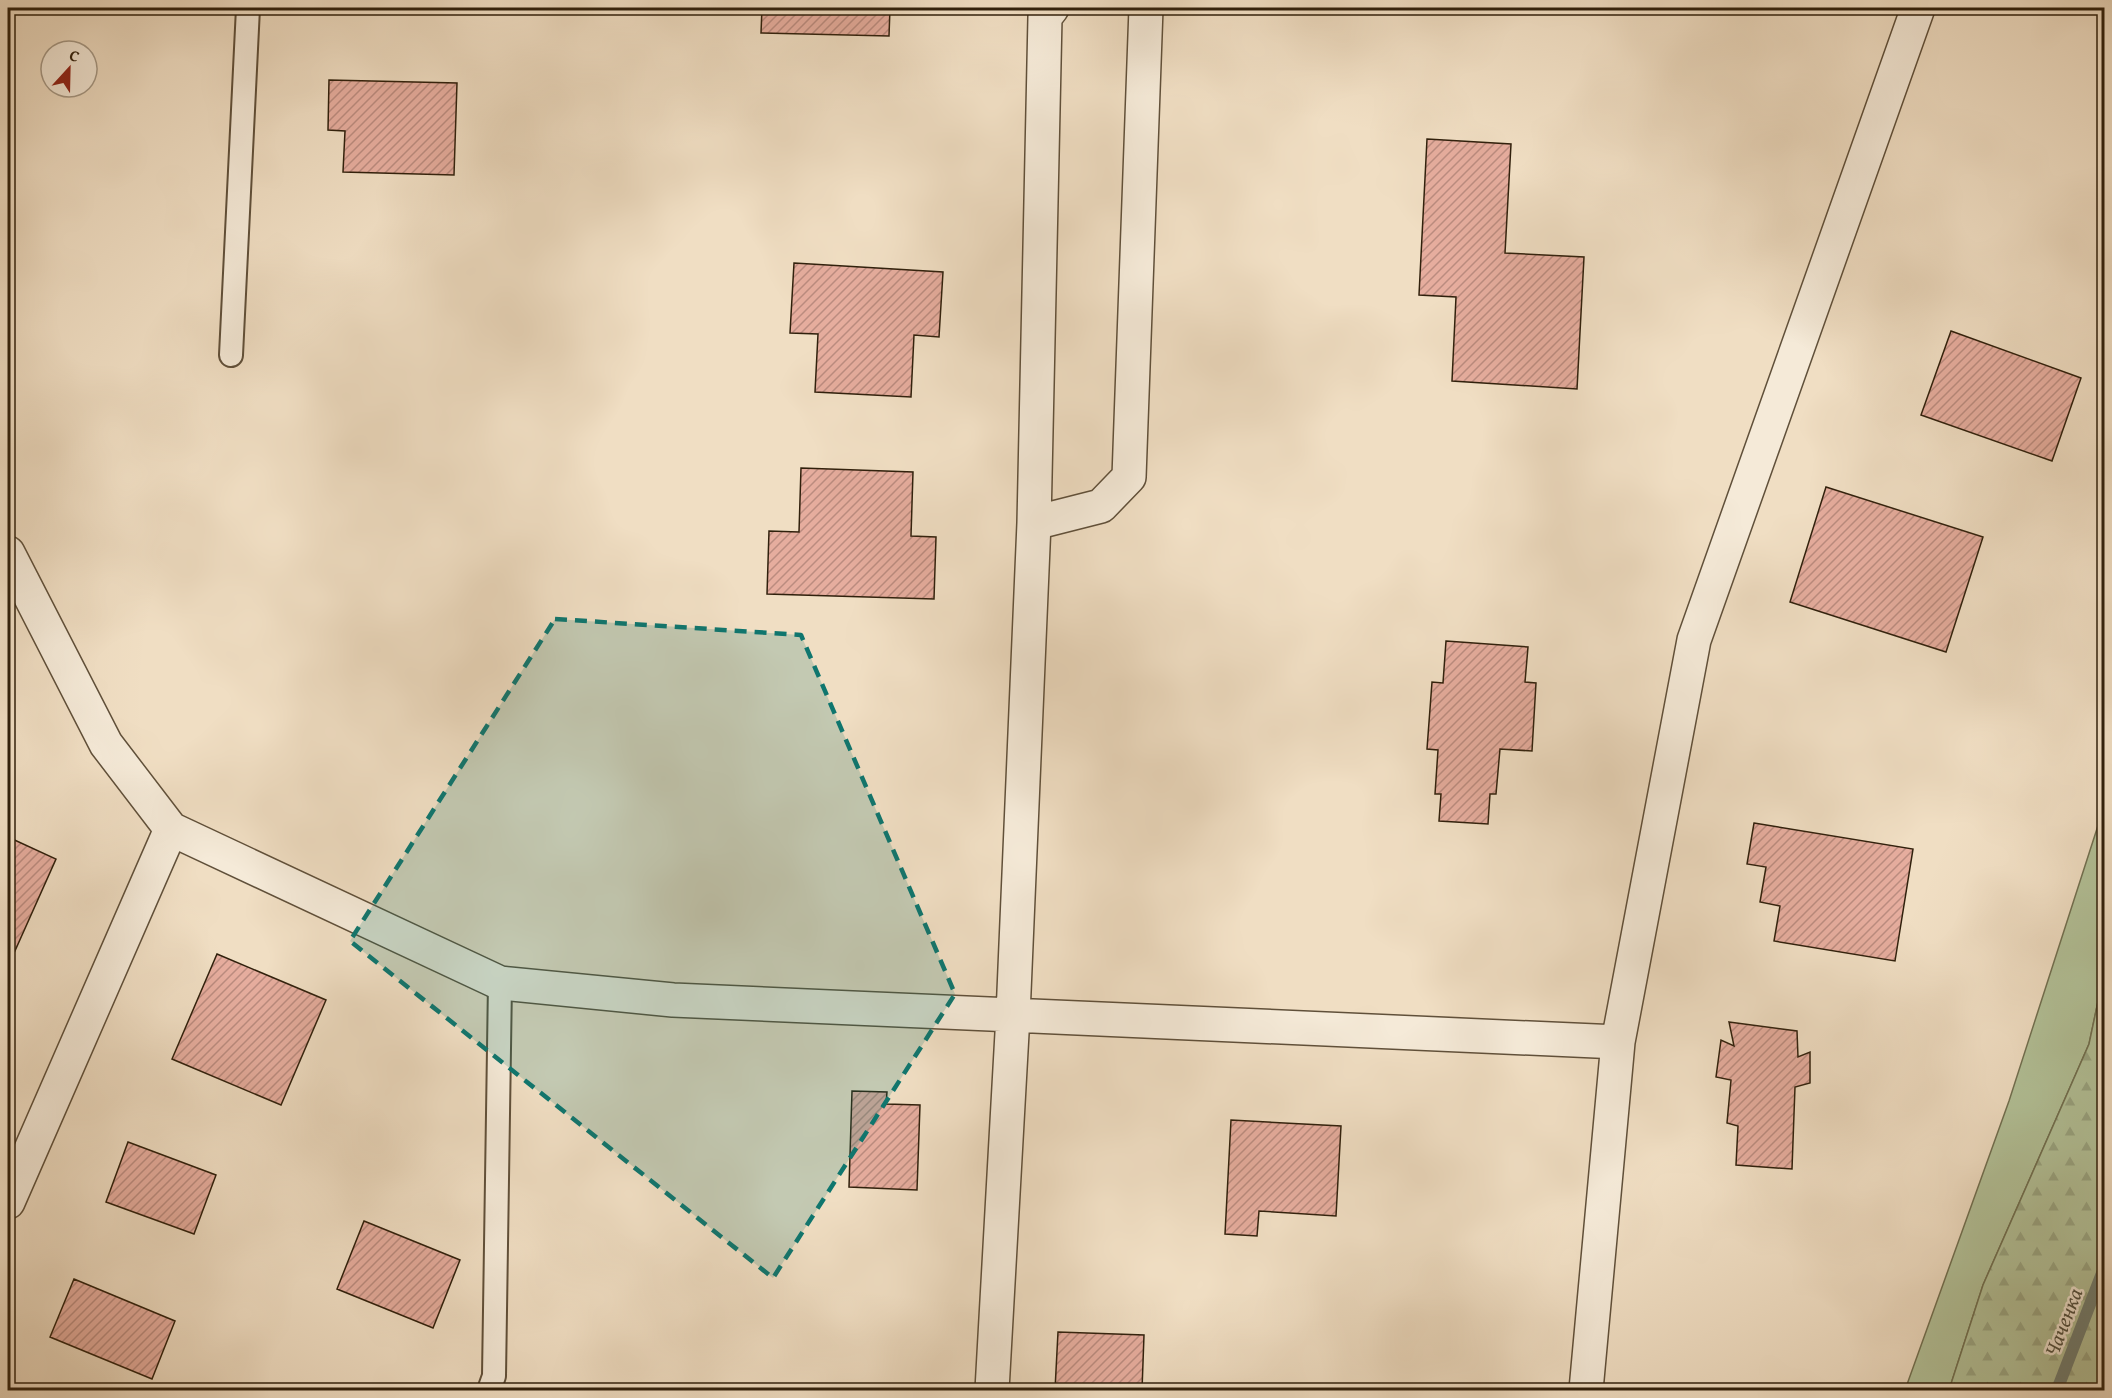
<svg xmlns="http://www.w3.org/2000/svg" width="2112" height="1398" font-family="'Gentium Book Plus',serif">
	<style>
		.green { fill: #b3c299; stroke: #727152; stroke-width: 1.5 }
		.forest { fill: url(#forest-firs); stroke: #727152; stroke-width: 1.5 }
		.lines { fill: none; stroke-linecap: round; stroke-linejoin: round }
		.stream { stroke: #707e73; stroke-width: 12 }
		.building { fill: url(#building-hatch); stroke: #30200c; stroke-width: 1.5 }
		.service-casing { stroke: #60503a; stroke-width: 26 }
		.minor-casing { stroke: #60503a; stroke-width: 36 }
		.service { stroke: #f5ead8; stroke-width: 22 }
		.minor { stroke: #f5ead8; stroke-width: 33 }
		.marked { fill: #0f766e; fill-opacity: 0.2; stroke: #0f766e; stroke-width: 4.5; stroke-dasharray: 12 8; stroke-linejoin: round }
		.labels { text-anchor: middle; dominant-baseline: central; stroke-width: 5; stroke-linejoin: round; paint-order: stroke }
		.water-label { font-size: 21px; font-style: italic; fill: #504f40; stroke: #f5ead8 }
	</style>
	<defs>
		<pattern id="forest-firs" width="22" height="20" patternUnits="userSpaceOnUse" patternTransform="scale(1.5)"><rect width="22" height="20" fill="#b3c299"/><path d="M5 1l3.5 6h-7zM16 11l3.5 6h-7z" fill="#9aa683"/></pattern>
		<pattern id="building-hatch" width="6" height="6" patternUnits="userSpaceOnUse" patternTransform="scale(1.5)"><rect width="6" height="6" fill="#e6ad9e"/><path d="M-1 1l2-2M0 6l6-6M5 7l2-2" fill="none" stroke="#bb8c7f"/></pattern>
	</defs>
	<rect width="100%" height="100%" fill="#f0dec3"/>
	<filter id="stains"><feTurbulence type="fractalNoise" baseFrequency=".00333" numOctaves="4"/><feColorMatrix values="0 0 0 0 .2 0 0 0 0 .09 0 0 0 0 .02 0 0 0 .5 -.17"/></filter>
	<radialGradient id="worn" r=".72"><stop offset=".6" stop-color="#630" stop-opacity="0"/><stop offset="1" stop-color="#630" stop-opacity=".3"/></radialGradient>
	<path class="green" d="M2104 807V973L2089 1044 1983 1285 1949 1390H1905L2009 1101Z"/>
	<path class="forest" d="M2104 973V1390H1949L1983 1285 2089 1044Z"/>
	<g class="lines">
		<path class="stream" d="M2057 1390 2104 1268"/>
	</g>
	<path class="building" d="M762 8H890L889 36 761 33Z
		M329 80 457 83 454 175 343 172 345 131 328 130Z
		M1427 139 1511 144 1505 253 1584 257 1577 389 1452 381 1456 297 1419 295Z
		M794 263 943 272 939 337 914 335 911 397 815 392 818 334 790 333Z
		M1951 331 2081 378 2052 461 1921 415Z
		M801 468 913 472 911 536 936 537 934 599 767 594 769 531 799 532Z
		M1826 487 1983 537 1946 652 1790 602Z
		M1446 641 1528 647 1525 682 1536 683 1532 751 1500 749 1496 794H1490L1488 824 1439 821 1441 794H1435L1438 750 1427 749 1432 682 1443 683Z
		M1754 823 1913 849 1895 961 1774 941 1780 906 1760 902 1766 867 1747 864Z
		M8 837 56 859 10 962 8 961Z
		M217 954 326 1000 281 1105 172 1059Z
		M1729 1022 1797 1031 1798 1057 1810 1052V1083L1795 1087 1792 1169 1736 1165 1738 1126 1727 1123 1731 1080 1716 1077 1721 1040 1734 1046Z
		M852 1091 887 1092 886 1104 920 1105 917 1190 849 1187Z
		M1231 1120 1341 1126 1336 1216 1259 1211 1257 1236 1225 1234Z
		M128 1142 216 1175 194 1234 106 1202Z
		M364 1221 460 1260 433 1328 337 1289Z
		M74 1279 175 1321 152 1379 50 1337Z
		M1058 1332 1144 1335 1142 1390H1055Z"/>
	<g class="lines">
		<defs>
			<path id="service" d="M231 355 248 8
				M489 1390 494 1376 500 983"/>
			<path id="minor" d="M1034 523 1101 506 1129 477 1146 8
				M8 553 106 744 171 829 500 983 673 1000 1618 1042
				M8 1202 171 829
				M992 1390 1013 1015 1034 523 1045 17 1052 8
				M1586 1390 1618 1042 1694 640 1918 8"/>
		</defs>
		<use href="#service" class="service-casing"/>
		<use href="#minor" class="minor-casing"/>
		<use href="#service" class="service"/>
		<use href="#minor" class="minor"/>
	</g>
	<path class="marked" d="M555 619 801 635 955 994 773 1278 350 941Z"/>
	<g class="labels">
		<g class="water-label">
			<text transform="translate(2063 1322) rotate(-69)">Чаченка</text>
		</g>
	</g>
	<rect width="2112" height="1398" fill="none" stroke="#f0dec3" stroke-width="30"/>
	<rect x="9" y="9" width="2094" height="1380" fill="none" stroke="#30200c" stroke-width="3"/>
	<rect x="15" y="15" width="2082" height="1368" fill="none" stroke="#30200c" stroke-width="1.5"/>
	<g transform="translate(69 69) rotate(22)"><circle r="28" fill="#f5ead8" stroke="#a69986" stroke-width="1.5"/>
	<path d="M0-4.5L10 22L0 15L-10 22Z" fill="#8f2418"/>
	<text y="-9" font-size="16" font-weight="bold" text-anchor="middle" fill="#30200c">С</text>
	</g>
	<rect width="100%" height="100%" filter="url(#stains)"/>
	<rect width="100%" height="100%" fill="url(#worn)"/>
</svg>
